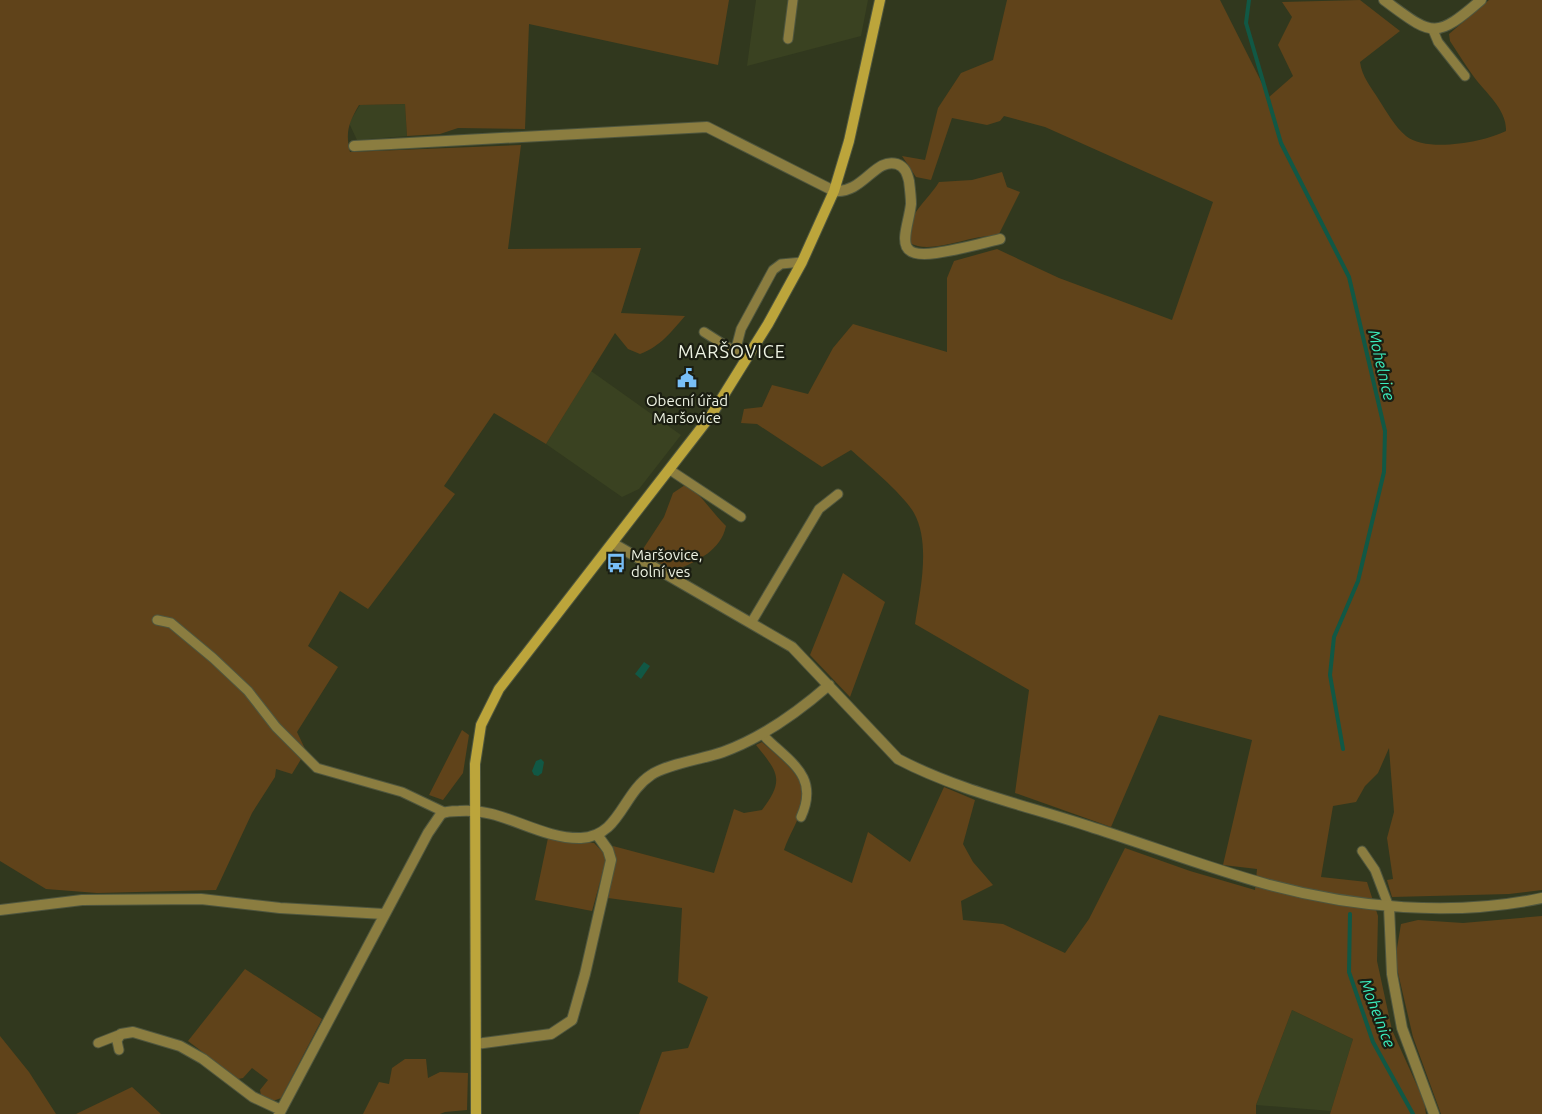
<svg xmlns="http://www.w3.org/2000/svg" width="1542" height="1114" font-family="Ubuntu,sans-serif">
	<style>
		.built { fill: #3a4221 }
		.green { fill: #60431a }
		.water { fill: #115845 }
		.lines { fill: none; stroke-linecap: round; stroke-linejoin: round }
		.stream { stroke: #115845; stroke-width: 4 }
		.service-casing { stroke: #4f563e; stroke-width: 11 }
		.minor-casing { stroke: #4f563e; stroke-width: 12 }
		.secondary-casing { stroke: #4f563e; stroke-width: 12 }
		.service { stroke: #8b7d40; stroke-width: 9 }
		.minor { stroke: #8b7d40; stroke-width: 10 }
		.secondary { stroke: #bca53b; stroke-width: 10 }
		.labels { text-anchor: middle; dominant-baseline: central; stroke-width: 4.5; stroke-linejoin: round; paint-order: stroke }
		.poi-label { font-size: 15px; fill: #eef3e3; stroke: #1b1e12 }
		.water-label { font-size: 16px; font-style: italic; fill: #3beebe; stroke: #1b1e12 }
		.quarter-label { font-size: 18px; letter-spacing: 1px; fill: #eef3e3; stroke: #1b1e12 }
	</style>
	<rect width="100%" height="100%" fill="#31381e"/>
	<path class="built" d="M756 0H868L861 36 747 66Z
		M405 104 407 136 357 140 349 123 360 105Z
		M591 371 681 435 639 489 622 497 546 444Z
		M1292 1010 1353 1039 1331 1111 1256 1105Z"/>
	<path class="green" d="M0 0H729L718 65 529 24 525 129 458 128 440 134 407 136 405 104 359 105C349 122 345 132 350 152L521 145 508 249 641 248 621 313 685 316C671 332 661 346 640 354L628 349 615 333 546 444 494 413 444 486 455 494 368 609 340 591 308 646 338 667 297 732 306 751 292 774 276 769 275 777 252 813 216 890 97 893 46 889 0 861Z
		M1007 0H1220L1269 97 1293 76 1278 45 1292 17 1282 2 1360 0 1400 31 1360 62C1362 77 1371 87 1379 100 1386 111 1395 127 1406 136 1427 153 1484 142 1506 131 1507 110 1486 93 1474 77 1466 66 1458 53 1450 41L1449 34 1489 0H1542V890L1509 894 1392 897 1387 880 1393 879 1387 838 1394 812 1389 748 1378 773 1365 786 1356 802 1333 806 1321 877 1367 882 1378 916 1377 961 1392 1030 1424 1101 1426 1114H1330L1353 1039 1292 1010 1256 1105V1114H639L662 1052 688 1048 708 997 678 982 682 908 608 898 615 859 613 846 714 873 734 809 744 813 762 810C785 780 778 772 756 745L762 742C778 757 810 779 803 804 799 820 789 835 784 850L852 883 868 832 910 862 944 787 975 800 963 844 973 862 993 885 961 901 963 920 1003 924 1065 953 1089 919 1125 848 1190 871 1255 890 1257 869 1223 865 1252 740 1159 715 1111 827 1015 793 1029 690 915 624C920 591 931 544 914 513 903 494 868 465 851 450L822 467 757 424 741 423 744 409 762 407 772 385 808 394 833 348 853 324 947 352V278L954 261 997 249 1059 278 1172 320 1213 202 1045 127 1004 116 1000 121 987 125 952 118 931 180 916 177 902 156 925 160 938 108 961 73 993 60Z
		M1002 172 1007 187 1020 192 998 236C973 233 931 256 910 243 903 217 926 203 939 182L972 180Z
		M685 485C703 495 711 512 726 526 721 550 698 561 676 570L651 560 643 549 664 517 673 493Z
		M843 573 885 602 850 697 810 655Z
		M462 730 469 735 463 773 443 800 429 795Z
		M548 838 594 843 604 853 606 860 592 911 535 900Z
		M1542 916V1114H1441L1413 1037 1395 960 1401 924 1418 920 1463 923Z
		M245 969 322 1019 281 1098C272 1102 269 1101 261 1095L260 1090 268 1080 252 1068 243 1078 238 1079 188 1041Z
		M0 1036 29 1072 56 1114H0Z
		M405 1059H426L428 1078 440 1072 468 1073 467 1110 445 1112 440 1114H363L379 1082 389 1084 392 1068Z
		M132 1087 161 1114H76Z"/>
	<path class="water" d="M644 662 650 666 641 679 635 674Z
		M541 759 544 762 542 773 538 776 534 775 532 771 536 761Z"/>
	<g class="lines">
		<path class="stream" d="M1249 0 1246 23 1281 143 1349 277 1385 431 1384 472 1358 581 1334 637 1330 675 1343 749
			M1350 914 1349 972 1373 1042 1413 1114"/>
		<defs>
			<path id="service" d="M1433 30 1438 42 1465 76
				M788 39 793 0
				M704 332 740 355
				M735 352 741 329 773 270 781 264 802 262
				M670 470 741 517
				M157 620 171 623 213 658 248 691 276 727 317 768 402 792 444 812
				M751 623 819 509 838 494
				M762 734C789 762 820 775 801 817
				M1362 851 1375 870 1389 907
				M98 1043 121 1034
				M119 1050 117 1041 121 1034"/>
			<path id="minor" d="M1384 0C1432 35 1434 41 1481 0
				M354 146 707 127 834 191C863 194 875 157 897 164 905 167 907 173 909 181 910 189 911 197 911 204 908 231 890 260 936 253 958 250 979 244 1000 239
				M614 544 792 647 898 759C959 791 1028 806 1094 828 1151 846 1208 868 1266 884 1354 908 1453 917 1542 898
				M1389 907 1392 974 1402 1028 1434 1114
				M0 910 82 900 201 899 280 908 384 914
				M121 1034 133 1032 180 1046 203 1059 253 1097 281 1110
				M476 1044 551 1034 572 1020 585 974 611 860 608 850 598 836
				M279 1114 428 833 441 814C446 811 453 811 459 811 502 807 538 839 581 838 620 836 622 794 651 775 667 764 703 759 723 752 762 738 798 712 829 685"/>
			<path id="secondary" d="M476 1114 475 764 481 725 499 689 712 414 768 324 802 262 834 191 849 141 880 0"/>
		</defs>
		<use href="#service" class="service-casing"/>
		<use href="#minor" class="minor-casing"/>
		<use href="#secondary" class="secondary-casing"/>
		<use href="#service" class="service"/>
		<use href="#minor" class="minor"/>
		<use href="#secondary" class="secondary"/>
	</g>
	<defs>
		<symbol id="civic-bare" viewBox="-9 -9 18 18"><path d="M-.6-6.5H3V-4.5H.6V-3L4-1V1h2V6H-6V1h2V-1L-.6-3ZM-1.2 2.5V6h2.4V2.5Z" fill="#78bff7" stroke="#1b1e12" stroke-width="2.5" paint-order="stroke"/></symbol>
		<symbol id="bus-bare" viewBox="-9 -9 18 18"><path d="M-5-6H5V4H4V6H2V4H-2V6H-4V4H-5ZM-3.5-4V0h7V-4ZM-3.5 1.2v1.5H-2V1.2ZM2 1.2v1.5H3.5V1.2Z" fill="#78bff7" stroke="#1b1e12" stroke-width="2.5" paint-order="stroke"/></symbol>
	</defs>
	<g fill-rule="evenodd">
		<use href="#civic-bare" x="673" y="364" width="28" height="28"/>
		<use href="#bus-bare" x="602" y="549" width="28" height="28"/>
	</g>
	<g class="labels">
		<g class="poi-label">
			<text x="687" y="400">Obecní úřad<tspan x="687" dy="17">Maršovice</tspan></text>
			<text x="631" y="554" text-anchor="start">Maršovice,<tspan x="631" dy="17">dolní ves</tspan></text>
		</g>
		<g class="water-label">
			<text transform="translate(1382 365) rotate(77)">Mohelnice</text>
			<text transform="translate(1378 1013) rotate(69)">Mohelnice</text>
		</g>
		<g class="quarter-label">
			<text x="732" y="351">MARŠOVICE</text>
		</g>
	</g>
</svg>
